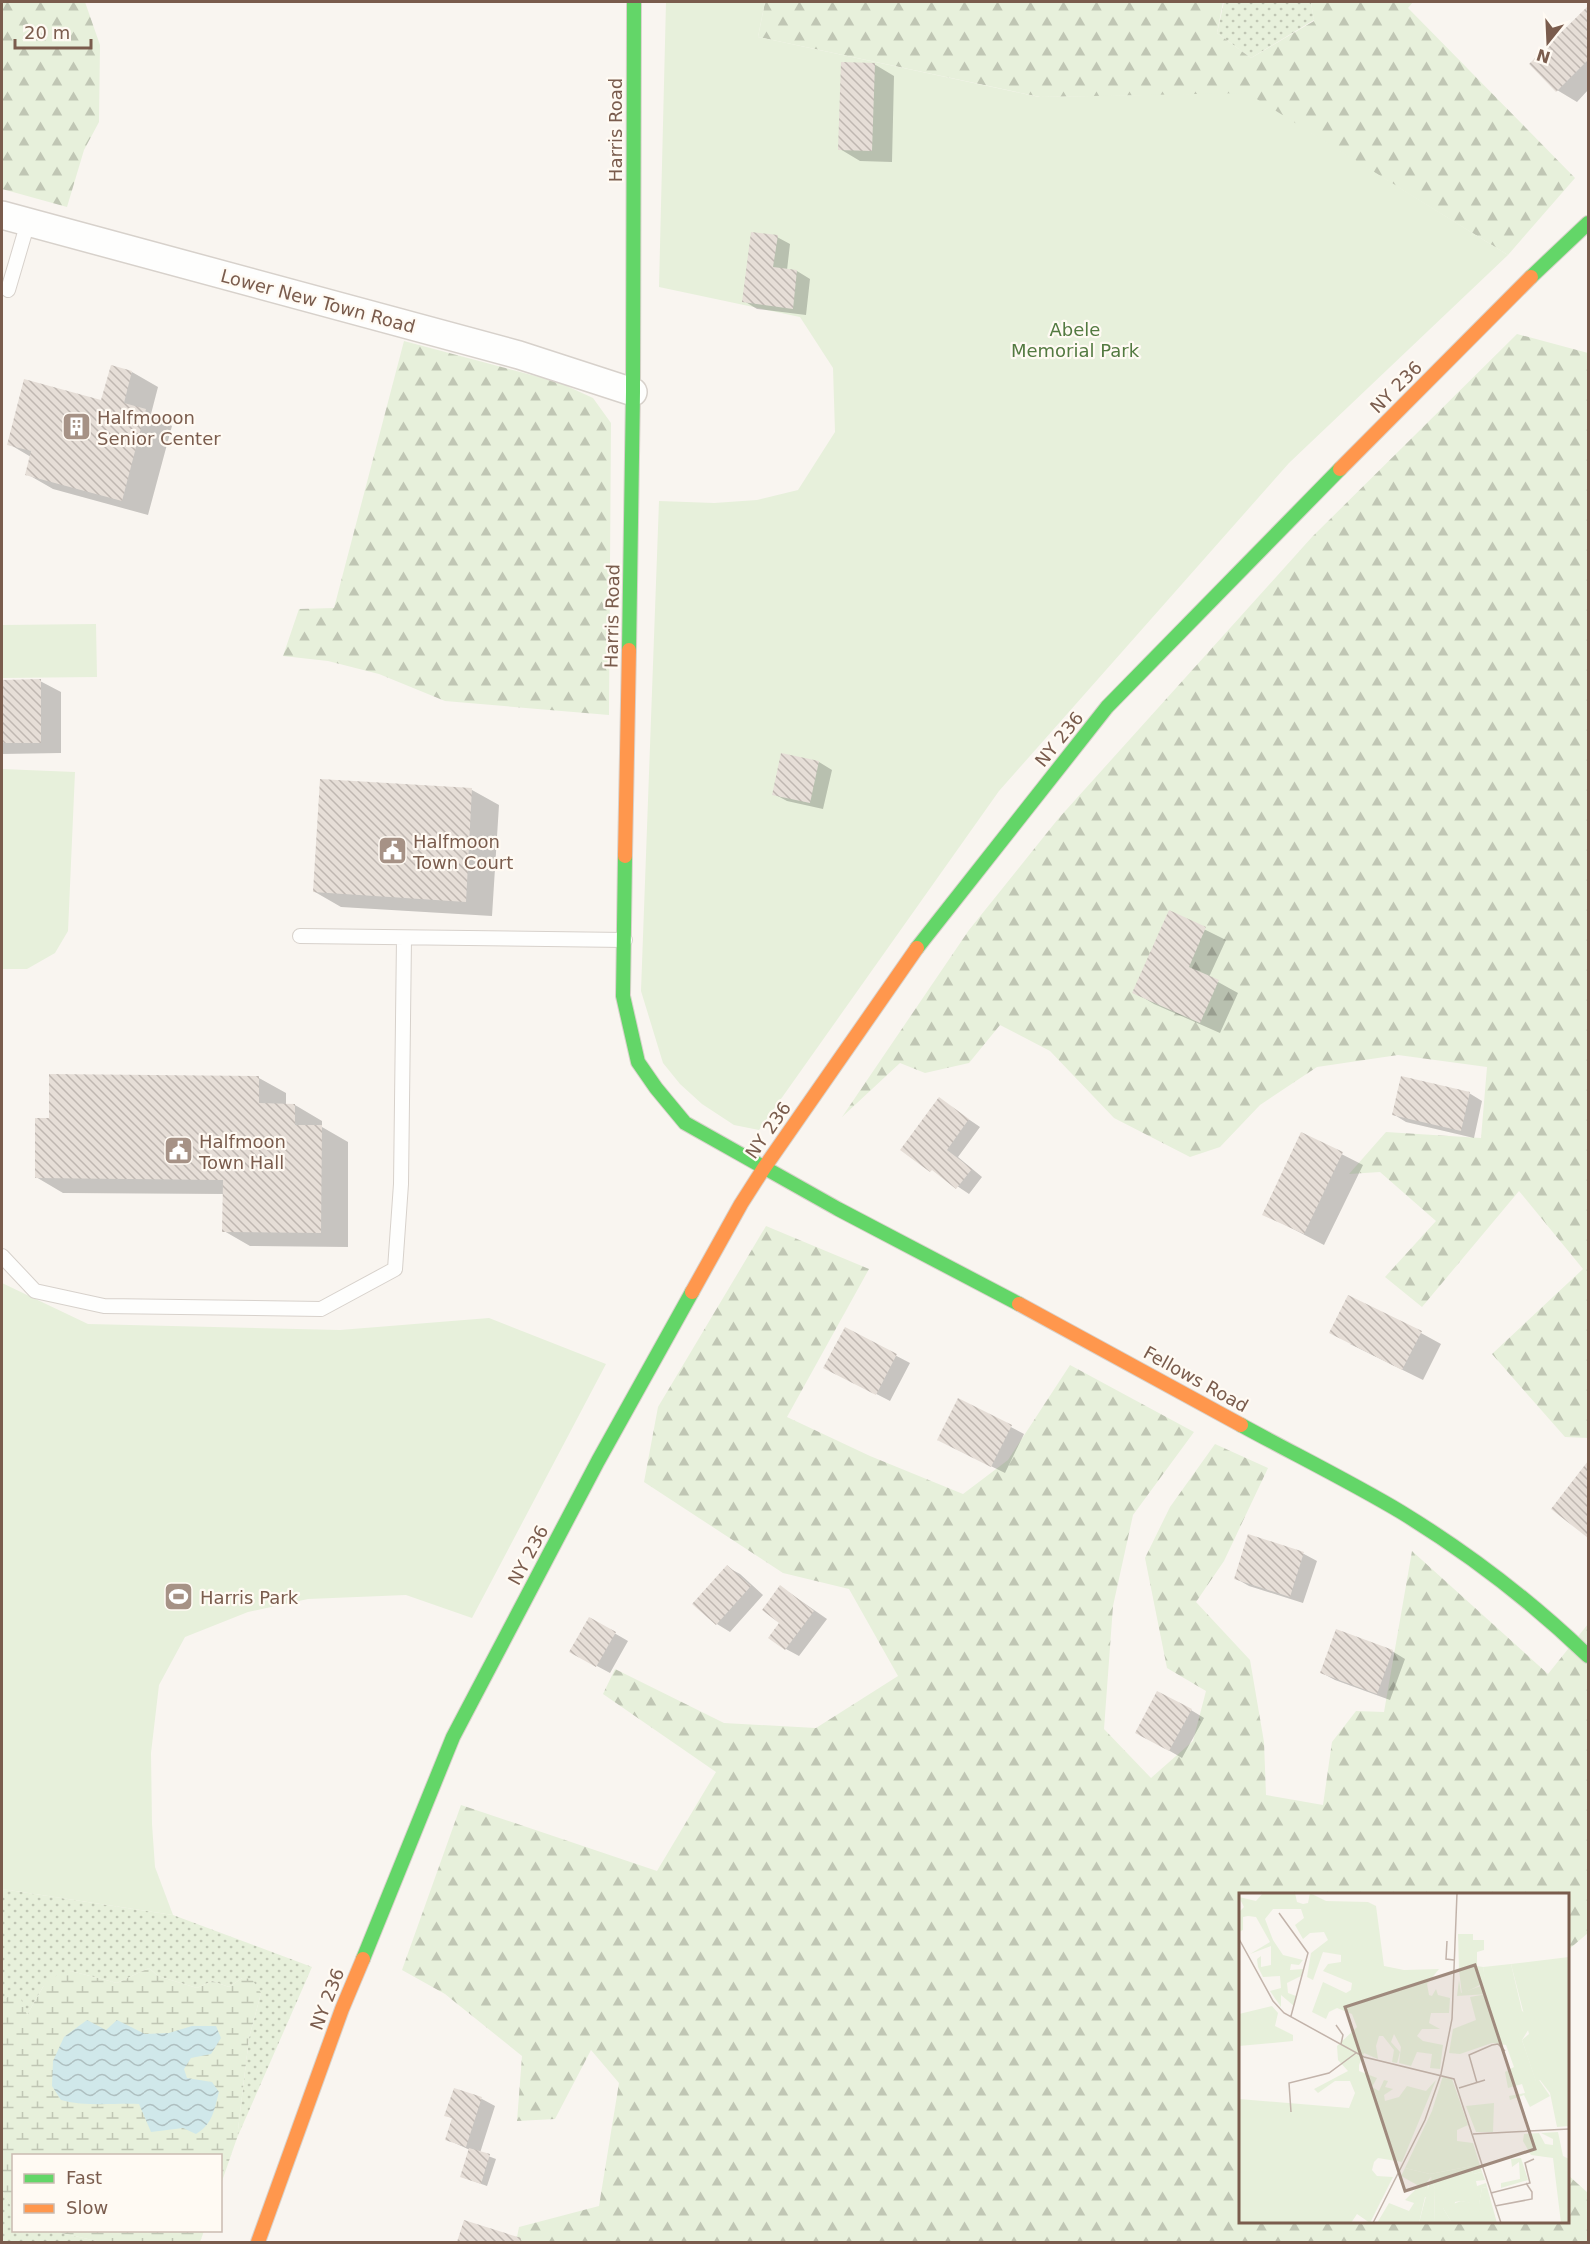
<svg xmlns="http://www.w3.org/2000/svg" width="1590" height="2244" font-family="'DejaVu Sans',sans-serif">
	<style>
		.grass { fill: url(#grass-dots) }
		.forest { fill: url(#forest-firs) }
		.wetland { fill: url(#wetland-marsh) }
		.park { fill: #e7f0db }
		.water { fill: url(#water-waves) }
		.shadow { fill: #0003 }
		.building { fill: url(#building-back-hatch) }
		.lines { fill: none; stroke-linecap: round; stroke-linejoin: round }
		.lane-casing { stroke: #d7d1cb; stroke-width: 16 }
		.street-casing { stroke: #d7d1cb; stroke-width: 30 }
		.fast-casing { stroke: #d9d2cb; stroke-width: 16 }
		.slow-casing { stroke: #d9d2cb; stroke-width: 16 }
		.lane { stroke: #fefefd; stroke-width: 14 }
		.street { stroke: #fefefd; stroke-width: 27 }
		.fast { stroke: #63d668; stroke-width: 14 }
		.slow { stroke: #ff974d; stroke-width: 14 }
		.labels { text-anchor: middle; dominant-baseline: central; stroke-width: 4.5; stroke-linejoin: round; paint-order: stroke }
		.street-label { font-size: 18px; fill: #7a5c4d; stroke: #fffaf3 }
		.park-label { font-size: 18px; fill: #537a41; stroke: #fffaf3 }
		.poi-label { font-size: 18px; fill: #7a5c4d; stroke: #fffaf3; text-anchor: start }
		.inset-road { fill: none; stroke: #c2b3aa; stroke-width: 1.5 }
		.view { fill: #9f8a7d; fill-opacity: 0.15; stroke: #9f8a7d; stroke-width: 3 }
		.inset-edge { fill: none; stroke: #7a5c4d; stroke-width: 3 }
	</style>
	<defs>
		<pattern id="grass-dots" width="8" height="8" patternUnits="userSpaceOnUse" patternTransform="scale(1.5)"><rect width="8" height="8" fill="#e7f0db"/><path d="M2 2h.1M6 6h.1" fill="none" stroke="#c0c6b4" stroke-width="1.8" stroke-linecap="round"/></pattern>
		<pattern id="forest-firs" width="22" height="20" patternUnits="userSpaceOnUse" patternTransform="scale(1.5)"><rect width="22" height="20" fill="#e7f0db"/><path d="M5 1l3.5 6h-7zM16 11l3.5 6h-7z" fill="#c0c6b4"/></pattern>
		<pattern id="wetland-marsh" width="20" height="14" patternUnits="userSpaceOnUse" patternTransform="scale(1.5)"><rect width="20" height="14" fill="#e7f0db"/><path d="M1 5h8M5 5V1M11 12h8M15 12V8" fill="none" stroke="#c0c6b4"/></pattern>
		<pattern id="water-waves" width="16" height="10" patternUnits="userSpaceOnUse" patternTransform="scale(1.5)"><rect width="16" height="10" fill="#d0e8ea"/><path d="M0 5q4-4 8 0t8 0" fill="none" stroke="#aebfc0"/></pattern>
		<pattern id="building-back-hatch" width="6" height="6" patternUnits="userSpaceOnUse" patternTransform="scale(1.5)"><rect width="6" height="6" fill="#e6ded7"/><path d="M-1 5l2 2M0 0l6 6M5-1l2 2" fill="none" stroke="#bfb7b1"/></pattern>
	</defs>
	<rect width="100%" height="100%" fill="#f9f5f0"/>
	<path class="grass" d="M1224 2H1311L1314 20 1251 58 1217 33Z
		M2 1889 173 1915 312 1967 237 2138 249 2038 261 1993 242 1978 229 1987 212 1981 197 1988 158 1976 149 1968 117 1983 71 1971 43 1987 27 2015 8 1997 2 2000Z
		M2 2190 13 2210 14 2230 53 2231 101 2242H2Z"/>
	<path class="forest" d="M2 2H85L100 45 99 122 84 150 67 207 2 189Z
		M765 2H1223L1217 33 1251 58 1314 21 1311 2H1413L1408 8 1575 178 1508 255 1247 94 1040 97 758 37Z
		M1517 334 1588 353V1438L1565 1437 1492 1354 1583 1269 1519 1191 1422 1307 1385 1277 1436 1221 1380 1172 1349 1174 1386 1132 1481 1138 1487 1067 1398 1055 1317 1067 1260 1105 1220 1147 1190 1157 1114 1118 1050 1051 1000 1025 969 1063 925 1073 900 1063 842 1117 969 930 1058 819 1312 537Z
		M404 341 558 382 593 398 611 423 609 715 445 701 379 674 328 661 283 656 299 609 334 608Z
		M766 1226 869 1269 787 1417 870 1456 963 1494 1008 1460 1070 1365 1194 1432 1133 1515 1113 1606 1104 1729 1151 1778 1193 1741 1206 1691 1167 1668 1145 1558 1170 1507 1215 1444 1268 1468 1224 1561 1196 1602 1250 1660 1264 1742 1266 1795 1323 1805 1332 1742 1356 1711 1384 1712 1412 1551 1548 1674 1588 1624V1933L1568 1950V1894H1240V2222H1568V2175L1588 2193V2242H516L519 2227 599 2206 619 2083 591 2050 555 2119 517 2121 522 2056 445 1994 402 1970 461 1805 657 1871 716 1772 603 1694 615 1669 724 1723 816 1728 898 1676 849 1589 783 1573 644 1482 658 1407Z"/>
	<path class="wetland" d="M149 1968 158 1976 197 1988 212 1981 229 1987 242 1978 252 1979 261 1993 249 2038 237 2138 221 2184 220 2156H14L13 2210 2 2190V2000L8 1997 21 1999 27 2015 43 1987 57 1975 71 1971 117 1983Z
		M53 2231H204L200 2242H101Z"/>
	<path class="park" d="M666 2H765L758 37 1039 97 1247 93 1508 255 1289 463 999 791 759 1130 734 1125 702 1104 680 1084 663 1063 641 991 659 501 714 503 757 500 798 490 835 432 833 368 800 317 659 287Z
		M96 624 97 677 2 678V625Z
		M2 769 75 772 68 931 55 953 27 969H2Z
		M2 1283 88 1324 340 1330 489 1318 606 1364 472 1618 406 1595 308 1599 248 1612 185 1637 159 1685 151 1753 152 1824 155 1867 173 1915 2 1889Z"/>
	<path class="water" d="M87 2020 106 2030 117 2020 145 2034 169 2033 192 2026H216L221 2038 211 2054 191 2058 184 2069 187 2078 212 2082 219 2092C214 2110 213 2124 196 2134L183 2128 151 2132 139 2104C111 2103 87 2107 61 2100L52 2086 53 2061 64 2037Z"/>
	<path class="shadow" d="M1588 8V90L1577 102 1557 90 1531 64Z
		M874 64 894 76 892 162 860 161 840 149Z
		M777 237 790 244 787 270 797 271 810 279 806 315 757 309 744 301Z
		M132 372 158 387 151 414 172 426 148 515 53 489 27 474 31 457 9 444 102 401Z
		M2 681H40L61 692V753L2 754Z
		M819 762 832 770 823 809 787 801 774 794Z
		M321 781 472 790 499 805 492 916 341 907 315 892Z
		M1169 912 1226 940 1209 977 1238 993 1220 1033 1154 1004 1134 992Z
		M259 1078 286 1093V1105H295L322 1121V1127L348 1142V1247L250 1246 224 1231V1194L63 1193 36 1177 50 1120Z
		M1469 1093 1482 1101 1474 1138 1406 1122 1393 1114Z
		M939 1099 980 1127 958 1157 982 1177 969 1194 902 1149Z
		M1302 1134 1363 1165 1324 1245 1264 1214Z
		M845 1329 910 1363 890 1401 838 1374Z
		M1421 1333 1441 1344 1423 1380 1350 1344Z
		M959 1400 1024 1434 1005 1473 952 1447Z
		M1585 1468 1588 1471V1536L1553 1509Z
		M1249 1536 1304 1554 1317 1561 1303 1603 1249 1586 1235 1578Z
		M727 1567 740 1574 763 1595 730 1632 717 1624Z
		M781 1587 827 1619 799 1656 786 1649 782 1622Z
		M590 1619 628 1641 610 1673 571 1652Z
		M1392 1651 1405 1659 1390 1700 1335 1680 1322 1673Z
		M1191 1710 1204 1718 1182 1758 1137 1732Z
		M454 2090 482 2099 495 2106 480 2153 496 2159 487 2186 462 2177 470 2150 446 2139 453 2119 446 2115Z
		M465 2222 504 2234 517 2242H459Z"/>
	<path class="building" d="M1588 6V60L1556 92 1529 64Z
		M841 62 875 63 872 151 838 150Z
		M751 232 778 235 773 267 797 270 793 309 742 302Z
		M111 365 132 371 124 403 146 409 122 501 25 475 31 451 7 445 24 379 101 400Z
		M41 679V743H2V680Z
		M781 753 819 761 810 803 772 795Z
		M320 779 472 788 466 902 313 892Z
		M1169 910 1206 927 1189 967 1219 980 1200 1023 1132 993Z
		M49 1074 259 1076V1103L295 1104V1125H322L321 1233 222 1232 223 1180 35 1178V1118H49Z
		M1401 1076 1470 1092 1461 1131 1392 1115Z
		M939 1097 969 1119 947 1150 972 1169 956 1189 932 1170 930 1172 900 1150Z
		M1301 1132 1343 1152 1304 1234 1262 1215Z
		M1348 1295 1422 1331 1402 1370 1329 1333Z
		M845 1327 897 1354 876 1395 823 1368Z
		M958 1398 1012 1425 991 1467 937 1440Z
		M1588 1461V1538L1551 1509Z
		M1248 1534 1304 1552 1290 1597 1234 1579Z
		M727 1565 751 1586 716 1625 692 1604Z
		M780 1585 814 1611 785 1650 768 1638 779 1623 762 1610Z
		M589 1617 616 1632 596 1667 569 1652Z
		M1336 1629 1393 1650 1377 1694 1320 1673Z
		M1157 1691 1192 1709 1169 1751 1135 1733Z
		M454 2088 482 2097 466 2147 445 2140 452 2118 444 2116Z
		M469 2148 490 2154 481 2184 460 2177Z
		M464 2220 521 2238 520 2242H457Z"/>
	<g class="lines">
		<defs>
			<path id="lane" d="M8 290 28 222
				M300 936 625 940
				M2 1256 35 1291 104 1306 321 1309 395 1269 401 1184 404 938"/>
			<path id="street" d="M2 215 519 355 633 392"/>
			<path id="fast" d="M1531 277 1588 223
				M629 650 633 392 634 2
				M625 856 623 996 638 1062 656 1088 685 1123 838 1209 1019 1304
				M917 948 1107 707 1340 469
				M1241 1425C1294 1454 1349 1481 1401 1512 1468 1553 1531 1601 1588 1656
				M363 1959 453 1737 598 1461 692 1292"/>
			<path id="slow" d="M1340 469 1531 277
				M625 856 629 650
				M692 1292 741 1204 764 1168 917 948
				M1019 1304 1241 1425
				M258 2242 342 2009 363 1959"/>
		</defs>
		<use href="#lane" class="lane-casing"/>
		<use href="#street" class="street-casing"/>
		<use href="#fast" class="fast-casing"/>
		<use href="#slow" class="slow-casing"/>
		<use href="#lane" class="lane"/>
		<use href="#street" class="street"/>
		<use href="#fast" class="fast"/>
		<use href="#slow" class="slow"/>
	</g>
	<defs>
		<symbol id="building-square" viewBox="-11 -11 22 22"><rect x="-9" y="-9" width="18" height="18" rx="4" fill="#a69286" stroke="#fffaf3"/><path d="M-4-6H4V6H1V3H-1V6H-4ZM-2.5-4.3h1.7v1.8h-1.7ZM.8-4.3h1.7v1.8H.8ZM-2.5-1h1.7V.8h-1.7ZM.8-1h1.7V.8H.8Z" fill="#fff"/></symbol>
		<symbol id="civic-square" viewBox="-11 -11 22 22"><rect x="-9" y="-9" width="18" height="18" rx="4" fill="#a69286" stroke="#fffaf3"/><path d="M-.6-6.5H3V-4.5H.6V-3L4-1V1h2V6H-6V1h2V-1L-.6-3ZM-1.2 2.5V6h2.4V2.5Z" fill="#fff"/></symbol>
		<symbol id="stadium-square" viewBox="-11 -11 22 22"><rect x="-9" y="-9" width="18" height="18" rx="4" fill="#a69286" stroke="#fffaf3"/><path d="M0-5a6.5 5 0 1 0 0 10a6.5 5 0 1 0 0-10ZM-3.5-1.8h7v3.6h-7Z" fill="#fff"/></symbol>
	</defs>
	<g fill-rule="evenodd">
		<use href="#building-square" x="60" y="410" width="33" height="33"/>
		<use href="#civic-square" x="376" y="834" width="33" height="33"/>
		<use href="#civic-square" x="162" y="1134" width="33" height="33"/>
		<use href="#stadium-square" x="162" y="1580" width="33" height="33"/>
	</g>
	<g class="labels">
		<g class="street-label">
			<text transform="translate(615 130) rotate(-90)">Harris Road</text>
			<text transform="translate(318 301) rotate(15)">Lower New Town Road</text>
			<text transform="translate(1396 387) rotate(-45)">NY 236</text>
			<text transform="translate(612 616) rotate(-89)">Harris Road</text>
			<text transform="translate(1059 739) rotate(-51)">NY 236</text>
			<text transform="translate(768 1130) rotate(-55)">NY 236</text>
			<text transform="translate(1196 1379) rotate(29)">Fellows Road</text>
			<text transform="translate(528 1555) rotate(-62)">NY 236</text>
			<text transform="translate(327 1999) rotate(-69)">NY 236</text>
		</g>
		<g class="park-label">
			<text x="1075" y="329">Abele<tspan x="1075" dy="21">Memorial Park</tspan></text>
		</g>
		<g class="poi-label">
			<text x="97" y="417">Halfmooon<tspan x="97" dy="21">Senior Center</tspan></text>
			<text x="413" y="841">Halfmoon<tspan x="413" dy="21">Town Court</tspan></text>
			<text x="199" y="1141">Halfmoon<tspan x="199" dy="21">Town Hall</tspan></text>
			<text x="200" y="1597">Harris Park</text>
		</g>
	</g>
	<g transform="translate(1239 1893)">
		<rect width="330" height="330" fill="#f9f5f0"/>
		<path d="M219 41H234V47H245V57L238 59V73L244 74 249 101 218 103 220 87 222 100 242 93 224 75 220 77ZM192 284 196 296 195 330H180ZM248 294 258 330H213L204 315 222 308 240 311 243 295Z" fill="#e7f0db"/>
		<path d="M24 0H56L58 9 64 11 69 10 71 0 87 8 129 9 137 13 145 73 165 77 200 76 188 91 190 102 193 103 197 96 199 102 211 105 210 120H192L190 130 201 136H183L178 143 184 148 204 152 201 176 191 175 193 161 178 159 172 173 160 170 162 154 155 141 152 149 161 159 158 170 153 169 155 157 144 143H140L137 153 139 166 125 160 120 172V178L138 185 133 194 140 198 145 187 149 188 146 194 154 196 145 202 146 208 160 204 168 193 187 198 197 187 163 269 139 265 135 269 133 277 138 283 154 284 131 330 118 321 112 330H0V206L110 215 116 200 111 188H96L79 200 75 196 109 178 99 167 98 153 118 134 113 121 98 115 90 119 87 126 73 119 84 89 107 100 112 97 113 90 84 78 89 71 102 69V62L84 59 74 87 68 84 72 60 89 47 85 39 71 40 64 46 56 32 65 25 62 16H34L26 26 34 47 44 62 64 67 60 72 52 71 51 77 64 76 62 83 48 90 49 100 57 103 55 113 42 102V114L31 98 42 95 41 83 24 84 19 74 18 66 22 63V74L32 72V53L11 61 31 49 26 40 17 24 9 23 4 24V37L0 39V19L5 14 0 4 17 8ZM330 64V233L318 234 311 200 301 187 297 189 283 147 290 141 272 71ZM33 113 39 120 36 133 54 142V148L0 153V121ZM255 210 254 239H237L227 213ZM319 239 324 263 330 266V330H322L314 265 292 262 284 248 285 241 300 240 306 251 314 252V246L302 240ZM282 265 289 287 262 295V290L281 286 280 269 273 274 272 266ZM233 273 234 281 243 279 246 287 237 288 238 293 247 290 248 294 243 295 240 312 222 308 216 309 215 316 204 315 213 330H195L196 296 192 284 188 289 190 304H186L180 330H138L150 310 170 318 175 310 166 307 180 293 162 283 166 275 191 281Z" fill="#e7f0db"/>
		<path d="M235 75 245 90 223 101 220 77Z" fill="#e7f0db"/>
		<path d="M272 71 283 118 296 126 283 147 297 188 300 187 311 203 291 214 285 202 271 207 270 203 286 200 283 191 269 195 266 179 275 174 267 152 253 150 221 161 210 160 214 136 237 127 231 104 248 101 244 74ZM204 183 213 186 229 232 218 237V248L234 250 243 279 234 281 233 273 191 281 166 275 193 218Z" fill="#e7f0db"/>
		<path class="inset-road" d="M40 20 69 60 52 123M0 46 34 108 45 120 125 164 215 186 262 330M208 48 207 66 215 67M97 132 104 142 102 151M238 190 230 162 253 152 259 151 266 158M220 195 246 187M52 219 50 190 90 180 117 160M234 241 330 236M252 300 291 290 286 270 295 266M256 313 293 306V299L287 290M134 330 186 227 202 181 213 126 218 0"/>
		<path class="view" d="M236 72 296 256 166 298 106 114Z"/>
		<rect width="330" height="330" class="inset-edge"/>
	</g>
	<rect width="1590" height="2244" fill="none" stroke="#7a5c4d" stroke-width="6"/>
	<rect x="12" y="2154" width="210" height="78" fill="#fffaf3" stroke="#cabbb1" stroke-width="1.5"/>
	<rect x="24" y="2174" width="30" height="9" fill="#63d668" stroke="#cabbb1" stroke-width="1.5"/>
	<text x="66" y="2184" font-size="18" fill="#7a5c4d">Fast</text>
	<rect x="24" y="2204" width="30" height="9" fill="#ff974d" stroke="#cabbb1" stroke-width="1.5"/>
	<text x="66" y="2214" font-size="18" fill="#7a5c4d">Slow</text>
	<g transform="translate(1548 42) rotate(198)" stroke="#fffaf3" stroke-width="4.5" paint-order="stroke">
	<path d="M0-4.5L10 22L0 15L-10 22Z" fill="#7a5c4d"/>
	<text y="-9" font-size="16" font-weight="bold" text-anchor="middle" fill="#7a5c4d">N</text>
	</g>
	<path d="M15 39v9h76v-9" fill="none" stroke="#7a5c4d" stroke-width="3"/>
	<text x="24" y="39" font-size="18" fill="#7a5c4d" stroke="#fffaf3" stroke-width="4.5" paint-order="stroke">20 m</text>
</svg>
